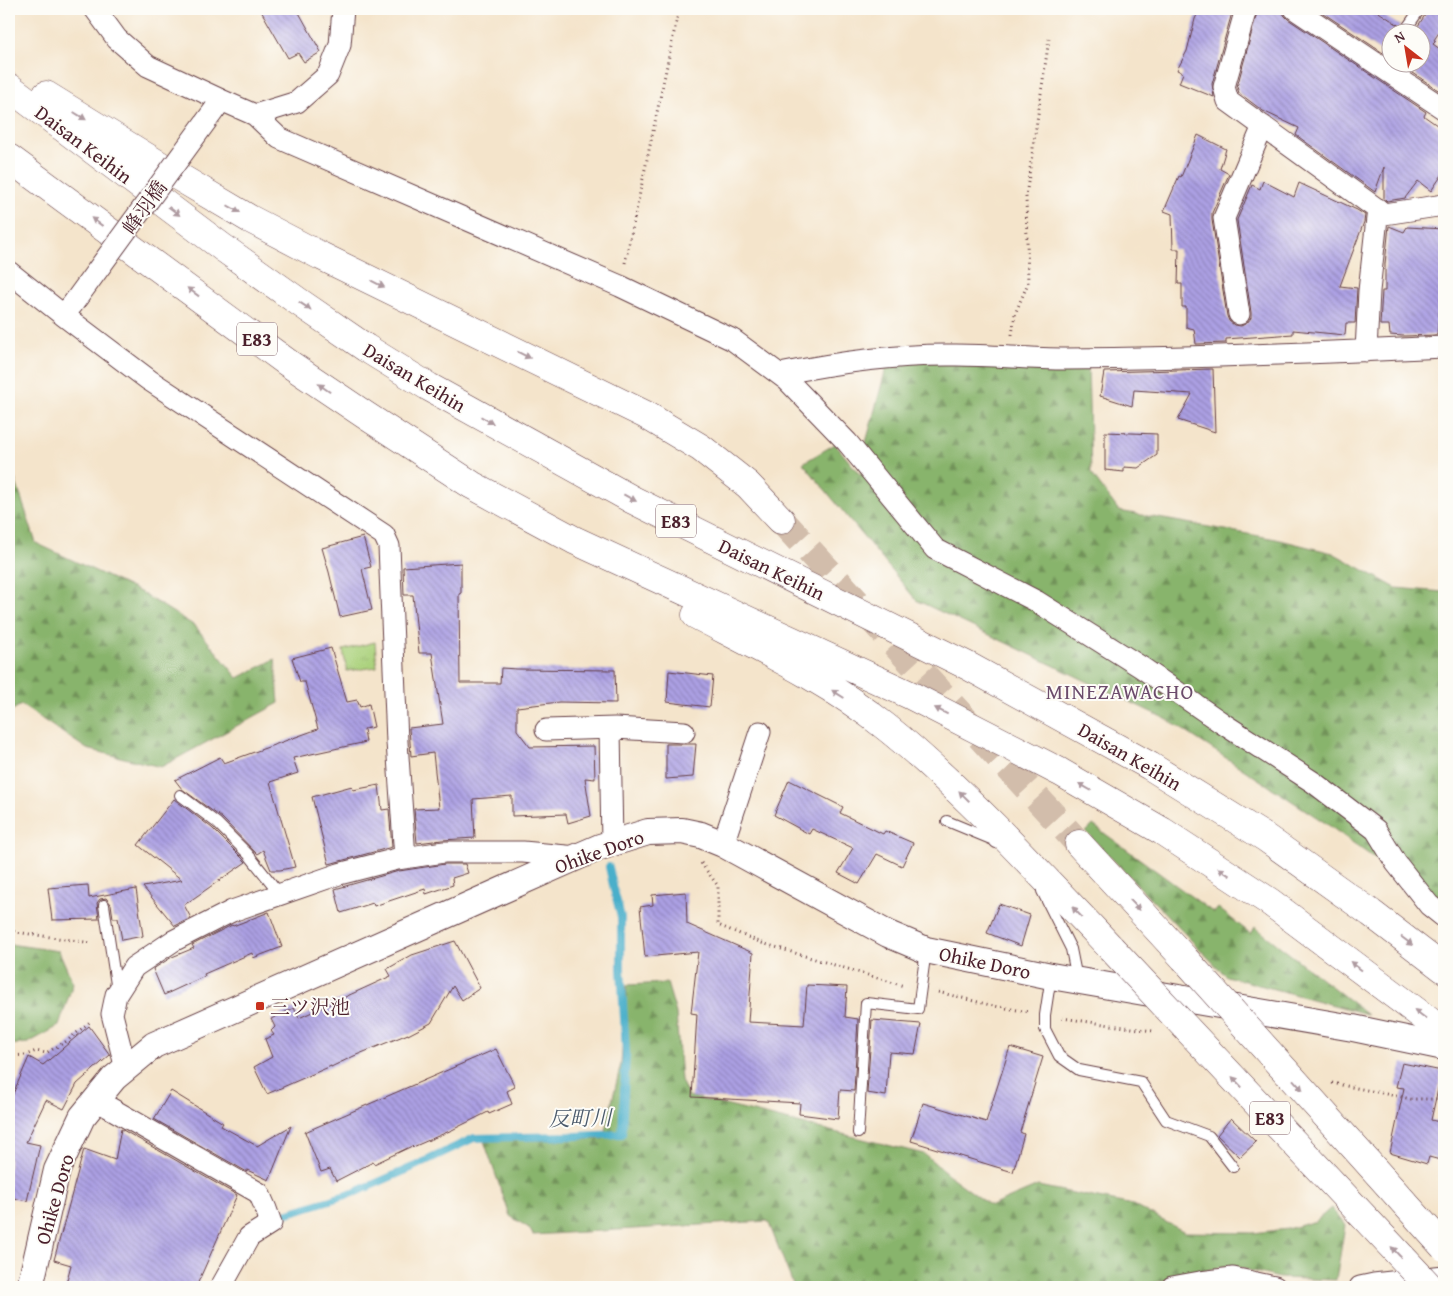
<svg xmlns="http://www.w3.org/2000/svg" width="1453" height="1296" font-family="'Gentium Book Plus','Noto Serif JP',serif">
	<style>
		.grass { fill: url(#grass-tufts); stroke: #7a7854 }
		.forest { fill: url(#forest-firs); stroke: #696a4c }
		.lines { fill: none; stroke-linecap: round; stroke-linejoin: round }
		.stream { stroke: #4aafca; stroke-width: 8 }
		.building { fill: url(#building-back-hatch) }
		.motorway-tunnel { stroke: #d2bdab; stroke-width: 28; stroke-dasharray: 28 14; stroke-linecap: butt }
		.service-casing { stroke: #643d43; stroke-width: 12 }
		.minor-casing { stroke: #643d43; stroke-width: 23 }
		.tertiary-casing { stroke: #643d43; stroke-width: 28 }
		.motorway-casing { stroke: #643d43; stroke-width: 29 }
		.path { stroke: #643d43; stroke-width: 3; stroke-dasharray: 1 4; stroke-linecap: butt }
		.service { stroke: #fff; stroke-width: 10 }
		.minor { stroke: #fff; stroke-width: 21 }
		.tertiary { stroke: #fff; stroke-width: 26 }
		.motorway { stroke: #fff; stroke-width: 28 }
		.minor-bridge-casing { stroke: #643d43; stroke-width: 23; stroke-linecap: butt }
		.motorway-bridge-casing { stroke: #643d43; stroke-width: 29; stroke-linecap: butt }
		.minor-bridge { stroke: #fff; stroke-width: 21 }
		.motorway-bridge { stroke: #fff; stroke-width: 28 }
		.oneway { fill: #ae9aa0 }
		.poi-dot { fill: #c8321e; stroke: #fdfcf7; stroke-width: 2 }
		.labels { text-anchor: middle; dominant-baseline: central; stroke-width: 4; stroke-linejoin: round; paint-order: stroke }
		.shield { fill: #fdfcf7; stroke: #806168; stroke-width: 1 }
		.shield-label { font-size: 19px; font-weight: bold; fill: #4a1f2b }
		.street-label { font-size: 20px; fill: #4a1f2b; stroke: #fdfcf7 }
		.poi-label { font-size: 20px; fill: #4a1f2b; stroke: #fdfcf7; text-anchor: start }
		.neighbourhood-label { font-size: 21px; letter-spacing: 1px; fill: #6c4c6c; stroke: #fdfcf7 }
		.water-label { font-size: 21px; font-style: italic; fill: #4a596b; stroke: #fdfcf7 }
	</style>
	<defs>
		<pattern id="grass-tufts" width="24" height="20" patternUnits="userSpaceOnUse" patternTransform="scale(1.25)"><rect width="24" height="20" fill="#abd27d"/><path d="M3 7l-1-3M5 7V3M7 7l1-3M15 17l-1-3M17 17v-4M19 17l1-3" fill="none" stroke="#95b46c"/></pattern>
		<pattern id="forest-firs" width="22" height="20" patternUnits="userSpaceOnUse" patternTransform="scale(1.25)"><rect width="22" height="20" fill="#88b46c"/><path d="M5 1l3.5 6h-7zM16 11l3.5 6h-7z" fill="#719259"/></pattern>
		<pattern id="building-back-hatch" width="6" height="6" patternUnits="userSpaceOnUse" patternTransform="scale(1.25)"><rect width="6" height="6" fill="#aca0e4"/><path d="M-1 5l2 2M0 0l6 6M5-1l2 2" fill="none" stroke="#8e82b9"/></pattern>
	</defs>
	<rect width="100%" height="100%" fill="#fdfcf7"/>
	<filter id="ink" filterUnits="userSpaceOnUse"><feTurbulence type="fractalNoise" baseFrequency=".02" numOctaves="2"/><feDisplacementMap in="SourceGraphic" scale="10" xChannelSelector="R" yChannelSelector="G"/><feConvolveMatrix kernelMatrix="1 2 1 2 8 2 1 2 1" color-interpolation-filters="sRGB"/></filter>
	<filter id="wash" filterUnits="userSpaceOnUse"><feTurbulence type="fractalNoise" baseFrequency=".0096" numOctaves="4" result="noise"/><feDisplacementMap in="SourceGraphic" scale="20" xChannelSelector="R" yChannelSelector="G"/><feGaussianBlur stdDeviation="1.12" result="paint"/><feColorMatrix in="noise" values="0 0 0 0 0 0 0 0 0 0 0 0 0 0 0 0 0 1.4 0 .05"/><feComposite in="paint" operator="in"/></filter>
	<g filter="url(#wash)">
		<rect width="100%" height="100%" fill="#f4e4cb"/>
		<path class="grass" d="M375 642 377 667 347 671 343 650Z"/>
		<path class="forest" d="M888 361 1088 365 1091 473 1119 511 1276 539 1333 553 1396 588 1444 592V906L1414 887 1327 824 1168 720 916 600 803 463 835 444 861 476V461Z
			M15 479 36 543 140 592 195 626 238 678 275 659 279 703 161 767 87 749 21 705 9 712V481Z
			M1093 825 1214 913 1218 908 1251 934 1255 927 1367 1014 1226 976 1086 832Z
			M9 944 59 951 73 983 59 1026 28 1043 9 1045Z
			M667 983 676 1013 681 1080 688 1096 924 1154 954 1179 991 1206 1038 1186 1133 1205 1185 1232 1253 1233 1288 1229 1316 1221 1331 1208 1345 1225 1336 1280 1279 1278 1229 1265 1136 1287H794L768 1221 533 1235 529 1228 510 1216 484 1141 603 1139 621 1064 627 985Z"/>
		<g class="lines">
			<path class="stream" d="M285 1214 356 1192 413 1167 474 1138 575 1136 622 1134 626 1052 621 969V917L614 890 609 867"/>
		</g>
		<g id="blocks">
			<path class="building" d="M260 9H297L321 52 304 62 298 53 288 58Z
				M1200 9H1233L1212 84 1214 97 1179 83 1183 73 1177 70 1187 51 1195 19Z
				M1258 9H1283L1284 15 1288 19 1426 112 1424 116 1444 130V172L1431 191 1418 181 1405 198 1387 201 1384 198V167L1375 192 1296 135 1299 128 1263 111 1239 93 1237 87Z
				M1317 9H1374L1400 26 1397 32H1390V47L1387 48 1383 53Z
				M1429 9H1444V25L1434 40 1436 41 1433 44 1444 52V86L1441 92 1397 62H1420V32H1414Z
				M1198 135 1226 149 1220 169 1229 174 1212 213V220L1227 316 1229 321 1234 325 1241 326 1247 323 1251 318V312L1237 220 1252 185 1260 189 1263 181 1294 197 1299 183 1357 210 1365 215 1364 222 1340 286 1357 288 1355 323H1346L1345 335 1293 330V334L1226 339V343L1196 344 1194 329 1186 327V307H1182V284H1178L1179 249H1173L1172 214 1164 211 1179 176 1181 177Z
				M1389 226 1404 232 1407 227 1444 229V293H1441L1437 335 1403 336 1390 335 1389 325H1380L1382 291H1385V264Z
				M1213 369 1215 432 1178 420 1192 394 1134 390 1132 406 1100 396 1104 372Z
				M1105 432 1157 434V455L1138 468 1124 467V472L1105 470Z
				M363 537 371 567 362 569 372 610 340 617 329 572 322 548Z
				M461 563V593L459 594 460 683H500L501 668 517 669 615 670 616 703 559 702 517 707V730L530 747 594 746 595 779 585 778 591 816 568 823 566 814 512 816V796L473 799 475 838 442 840 417 843 414 809 439 808 433 753 411 756 409 728 443 724 432 653H419L413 595H404L403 567Z
				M331 648 347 702 357 700 360 707 369 704 374 727 364 729 366 742 293 758 298 773 270 782 295 867 280 870H271L263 850 257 854 222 818 182 789 175 780 220 757 224 763 318 729 305 682H300L292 658Z
				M669 671 713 676 710 707 667 702Z
				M666 744H696L693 777 666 779Z
				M789 780 843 807 840 813 883 834 885 831 913 843 902 866 877 854 859 884 838 873 853 848 812 829 809 834 774 815Z
				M379 785 382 810 389 809 392 847 329 864 312 797 352 786 353 790Z
				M174 799 212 828 246 862 184 905 191 918 175 926 143 887 182 880 138 845Z
				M445 864H465L468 873 452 878 453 885 426 894 425 889 374 906 373 903 341 913 335 889 399 871Z
				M88 885 89 898 136 889 143 936 122 940 118 918H113L111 904 106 898 100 899 97 903 99 919 52 920 48 888Z
				M686 892 687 924 753 953 748 1022 804 1025 807 985 847 987 845 1017 858 1019 854 1091 840 1090 838 1119 799 1114 800 1103 692 1097 697 1014 691 1013 698 952 645 957 640 907 653 905 652 895Z
				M999 904 1030 915 1021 946 987 933Z
				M269 912 282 947 253 958 252 953 204 974 205 976 164 995 153 969 172 957 194 948 192 945 232 925 233 926Z
				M455 941 480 988 462 1000 453 986 431 1023 408 1035V1034L354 1056 331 1067V1066L267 1094 254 1067 272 1057 265 1039 274 1035 271 1031 275 1027 271 1019 294 1008 299 1018 391 976 387 969 412 955Z
				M872 1020 921 1024 915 1054 889 1052 886 1096 867 1093Z
				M89 1026 110 1055 77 1084 64 1109 46 1100 26 1142 40 1145 27 1201 9 1197V1103L29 1057 43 1065Z
				M1010 1047 1043 1057 1020 1132 1024 1134 1013 1172 911 1141 923 1103 986 1122Z
				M496 1049 515 1087 507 1091 512 1104 489 1114 488 1112 452 1130 413 1147 412 1146 374 1164 373 1162 336 1181 330 1169 321 1172 305 1132Z
				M1402 1063 1442 1071 1431 1120 1444 1123V1161L1429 1157 1427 1164 1390 1153 1404 1088 1396 1087Z
				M171 1091 223 1123 221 1126 257 1146 291 1126 269 1180 247 1170V1172L154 1119Z
				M1231 1118 1256 1142 1240 1157 1217 1135Z
				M121 1129 237 1195 196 1287H65L71 1265 54 1260 84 1149 115 1160Z"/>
		</g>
	</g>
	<g filter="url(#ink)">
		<use href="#blocks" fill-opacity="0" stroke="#643d43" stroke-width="1"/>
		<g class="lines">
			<path class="motorway-tunnel" d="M781 520 1079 844"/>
			<defs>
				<path id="service" d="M1404 32 1420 9
					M1381 67 1390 54
					M180 795 217 823 248 854 280 894
					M947 821 993 840 996 843
					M1042 891 1071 949 1077 979
					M104 905 117 991
					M1051 976 1045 1015V1029L1059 1056 1079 1070 1141 1082 1166 1120 1209 1136 1233 1167
					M858 1133 866 1003 918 1009 926 950"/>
				<path id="minor" d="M95 9 117 39 148 66 221 100
					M1246 9 1224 87 1228 101 1384 214 1444 205
					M1295 9 1444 109
					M215 109 221 100 255 115 297 102 328 75 340 45 343 9
					M255 115 279 138 620 286 733 340 787 380 847 442 935 549 1036 601 1141 667 1222 723 1313 782 1376 830 1396 863 1429 905 1444 917
					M9 272 63 315 72 305
					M1239 314 1224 218 1263 126
					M63 315 149 380 384 535 389 546 397 742 405 858
					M1366 351 1369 291 1378 209
					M780 374C838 362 897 354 956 355 993 355 1029 359 1066 359 1192 358 1318 353 1444 347
					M610 729 612 843
					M546 730 615 728 684 732
					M723 844 760 732
					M126 1069 112 1014 116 995 134 967 173 941 232 911 339 874 397 859 444 852H523L577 857
					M96 1100 259 1193 266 1209 271 1223 249 1237 221 1287
					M1172 1287 1200 1282 1233 1278 1275 1287
					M1360 1287 1374 1284 1444 1276"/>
				<path id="tertiary" d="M30 1287 57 1170 82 1117 114 1078 154 1045 577 857 600 847 648 832 682 831 701 835 723 844 888 934 926 950 1051 976 1353 1028 1444 1047"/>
				<path id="motorway" d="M9 87 222 247 299 302 366 348 429 387 633 500 970 667 1150 766 1266 838 1371 913 1444 969
					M46 95 179 177 250 219 321 256 646 415 701 448 748 485 781 520
					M9 158 288 363 365 415 472 485 574 540 910 695 1060 772 1162 831 1270 902 1444 1032
					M696 615C761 649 829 681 886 727 925 758 960 792 995 827 1034 867 1072 907 1111 948
					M1079 844 1184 958"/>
			</defs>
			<use href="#service" class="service-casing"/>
			<use href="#minor" class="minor-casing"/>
			<use href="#tertiary" class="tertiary-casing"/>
			<use href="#motorway" class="motorway-casing"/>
			<path class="path" d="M625 263 679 9
				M1012 335 1015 314 1028 283 1026 196 1049 39
				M701 863 718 886V925L762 943 904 986
				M9 931 92 943
				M938 992 994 1006 1029 1012
				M1062 1018 1153 1031
				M9 1056 26 1055 36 1051 46 1053 67 1041 91 1021
				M1332 1083 1411 1099H1444"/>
			<use href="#service" class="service"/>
			<use href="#minor" class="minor"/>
			<use href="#tertiary" class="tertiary"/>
			<use href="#motorway" class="motorway"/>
			<defs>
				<path id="minor-bridge" d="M72 305 215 109"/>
				<path id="motorway-bridge" d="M1111 948 1430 1287
					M1184 958 1444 1247"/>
			</defs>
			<use href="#minor-bridge" class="minor-bridge-casing"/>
			<use href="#motorway-bridge" class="motorway-bridge-casing"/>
			<use href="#minor-bridge" class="minor-bridge"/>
			<use href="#motorway-bridge" class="motorway-bridge"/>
		</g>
		<defs><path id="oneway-solid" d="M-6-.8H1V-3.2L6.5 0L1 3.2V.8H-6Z" transform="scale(1.25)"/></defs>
		<g class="oneway">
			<use href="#oneway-solid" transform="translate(80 116) rotate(32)"/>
			<use href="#oneway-solid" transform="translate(234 209) rotate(30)"/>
			<use href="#oneway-solid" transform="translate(174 211) rotate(37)"/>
			<use href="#oneway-solid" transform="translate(97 222) rotate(-144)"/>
			<use href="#oneway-solid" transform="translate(378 284) rotate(26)"/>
			<use href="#oneway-solid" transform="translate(193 292) rotate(-144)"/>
			<use href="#oneway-solid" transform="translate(305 306) rotate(34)"/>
			<use href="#oneway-solid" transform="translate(524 355) rotate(26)"/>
			<use href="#oneway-solid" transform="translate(324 388) rotate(-145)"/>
			<use href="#oneway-solid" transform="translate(487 420) rotate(30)"/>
			<use href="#oneway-solid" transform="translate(630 498) rotate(28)"/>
			<use href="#oneway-solid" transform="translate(838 694) rotate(-148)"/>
			<use href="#oneway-solid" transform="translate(941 711) rotate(-153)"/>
			<use href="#oneway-solid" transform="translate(1085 787) rotate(-150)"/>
			<use href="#oneway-solid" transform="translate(964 796) rotate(-135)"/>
			<use href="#oneway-solid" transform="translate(1224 872) rotate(-147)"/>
			<use href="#oneway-solid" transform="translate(1135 905) rotate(47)"/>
			<use href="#oneway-solid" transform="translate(1077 912) rotate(-133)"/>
			<use href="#oneway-solid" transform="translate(1407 941) rotate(37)"/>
			<use href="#oneway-solid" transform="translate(1356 966) rotate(-143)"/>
			<use href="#oneway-solid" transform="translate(1420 1014) rotate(-143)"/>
			<use href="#oneway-solid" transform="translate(1237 1082) rotate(-133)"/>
			<use href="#oneway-solid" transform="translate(1298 1085) rotate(48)"/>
			<use href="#oneway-solid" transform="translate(1396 1252) rotate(-133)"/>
		</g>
	</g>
	<rect class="poi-dot" x="255" y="1001" width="10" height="10" rx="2.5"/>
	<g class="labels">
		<g class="shield">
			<rect x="237" y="322.5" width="40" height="33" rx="4"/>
			<rect x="656" y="504.5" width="40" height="33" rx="4"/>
			<rect x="1250" y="1101.5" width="40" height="33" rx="4"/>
		</g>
		<g class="shield-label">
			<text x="257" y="339">E83</text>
			<text x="676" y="521">E83</text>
			<text x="1270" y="1118">E83</text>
		</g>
		<g class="street-label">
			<text transform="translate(84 144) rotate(37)">Daisan Keihin</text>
			<text transform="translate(144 207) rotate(-54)">峰羽橋</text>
			<text transform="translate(415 377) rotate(31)">Daisan Keihin</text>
			<text transform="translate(772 569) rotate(26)">Daisan Keihin</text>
			<text transform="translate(1130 756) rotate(30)">Daisan Keihin</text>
			<text transform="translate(599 851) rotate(-20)">Ohike Doro</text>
			<text transform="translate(985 962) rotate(12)">Ohike Doro</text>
			<text transform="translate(54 1199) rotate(-74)">Ohike Doro</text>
		</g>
		<g class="poi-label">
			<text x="270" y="1006">三ツ沢池</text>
		</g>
		<g class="neighbourhood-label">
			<text x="1120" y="691">MINEZAWACHO</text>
		</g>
		<g class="water-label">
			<text transform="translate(580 1118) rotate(-1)">反町川</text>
		</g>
	</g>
	<rect width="1453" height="1296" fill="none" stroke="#fdfcf7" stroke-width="30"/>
	<g transform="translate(1406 48) rotate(329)"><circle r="24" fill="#fdfcf7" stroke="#b5a4a5"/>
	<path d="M0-4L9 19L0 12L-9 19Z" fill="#c8321e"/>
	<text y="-8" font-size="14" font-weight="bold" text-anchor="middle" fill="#4a1f2b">N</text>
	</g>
</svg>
